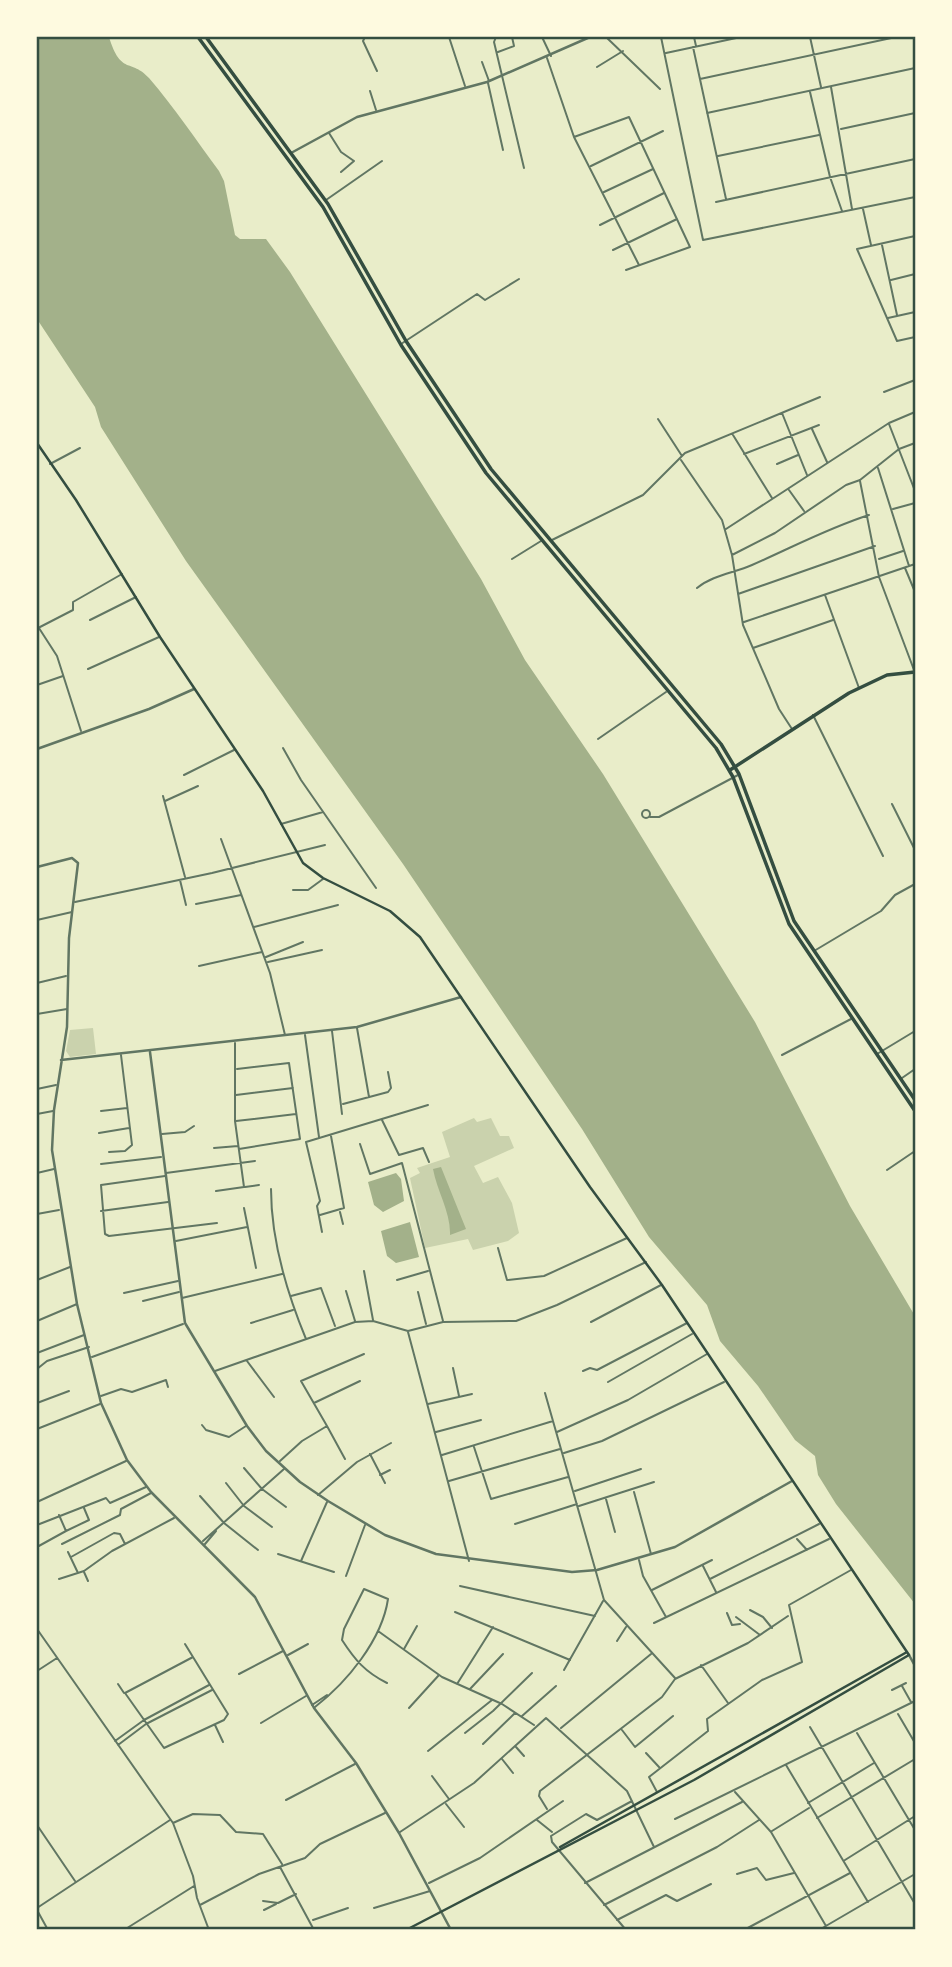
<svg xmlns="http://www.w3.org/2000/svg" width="952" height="1967" font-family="'Source Sans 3',sans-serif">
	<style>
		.green { fill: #cad2ad }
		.water { fill: #a3b18a }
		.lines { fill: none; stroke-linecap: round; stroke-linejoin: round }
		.stream { stroke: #a3b18a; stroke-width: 2 }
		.pedestrian { stroke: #617663; stroke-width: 2 }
		.minor { stroke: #617663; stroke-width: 2 }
		.tertiary { stroke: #617663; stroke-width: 2.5 }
		.secondary { stroke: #344e41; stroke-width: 2.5 }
		.primary { stroke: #344e41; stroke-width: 3.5 }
		.neatline { fill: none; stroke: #344e41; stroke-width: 2.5 }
	</style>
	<rect width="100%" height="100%" fill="#e9edc9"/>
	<path class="green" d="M93 1028 96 1054 70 1057 66 1051 70 1030Z
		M474 1118 477 1122 491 1118 500 1136H509L514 1148 474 1166 483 1183 498 1177 512 1203 519 1233 508 1241 473 1250 468 1239 425 1248 410 1178 420 1173 417 1168 450 1157 442 1132Z"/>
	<path class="water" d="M37 37H109C121 76 131 58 149 78 174 107 196 140 219 171L224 181 235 235 240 239H266L290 272 481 579 525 660 603 774 755 1022 850 1206 915 1316V1604L836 1504 818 1475 815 1456 795 1440 758 1386 720 1341 707 1305 649 1237 582 1129 403 864 186 561 101 427 95 407 37 319Z
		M441 1167 466 1229 450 1235C451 1213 437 1191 433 1169Z
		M396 1173 401 1179 404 1201 383 1212 374 1205 368 1182Z
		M410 1222 419 1257 396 1263 387 1256 381 1231Z"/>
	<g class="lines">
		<path class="stream" d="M915 1651V1650"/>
		<path class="pedestrian" d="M37 1214 59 1210
			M346 1576 365 1525"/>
		<path class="minor" d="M365 37 363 41 377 71
			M449 37 465 86
			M496 37 494 42 524 168
			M542 37 551 56
			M606 37 660 89
			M661 37 703 240 915 197
			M694 37 696 46
			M810 37 821 87
			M693 47 726 199
			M498 52 514 46 512 37
			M666 53 741 37
			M547 58 574 137 639 265
			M482 62 489 81
			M597 67 623 51
			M700 79 896 37
			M488 83 503 150
			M831 87 852 209
			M370 91 376 110
			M810 92 830 177 842 211
			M707 113 915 68
			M841 129 915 113
			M329 133 341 152 354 161 341 172
			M574 137 629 117 690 247 626 270
			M718 156 819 135
			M591 166 663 131
			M604 192 653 169
			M326 200 382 161
			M716 202 915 159
			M863 209 871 245
			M600 225 664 193
			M915 236 857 249 897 341 915 337
			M882 245 897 315
			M613 250 677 219
			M891 280 915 274
			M888 318 915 312
			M401 344 477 294 485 300 519 279
			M884 392 915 380
			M782 413 807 475
			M658 419 682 456
			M889 424 915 491
			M812 429 827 462
			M733 435 772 498
			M744 454 819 425
			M681 460 722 520 732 555 743 625 779 709 792 729
			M50 464 80 448
			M777 464 798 455
			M878 468 909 566
			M860 481 879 577 914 670
			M789 490 804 511
			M893 509 915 503
			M726 529 889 423 915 412
			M552 540 643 495 685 453 820 397
			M732 555 775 533 846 485 860 480 899 449 915 443
			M512 559 541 541
			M879 559 903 551
			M905 568 915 592
			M697 588C713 575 734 573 752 565 791 548 828 528 869 515
			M738 594 875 546
			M825 595 859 688
			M90 620 136 597
			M744 622 915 564
			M37 625 57 656 81 731
			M40 627 73 610V602L122 574
			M753 648 833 620
			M88 669 159 637
			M37 685 63 676
			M813 715 883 856
			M598 739 666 692
			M283 748 301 780 376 888
			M184 775 234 750
			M163 796 185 877
			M165 801 198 786
			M892 804 915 850
			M642 814a4 4 0 1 1 8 0a4 4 0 1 1-8 0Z
			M650 817H659L738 775
			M281 824 323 812
			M221 839 270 973 285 1035
			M180 880 186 905
			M293 890H308L323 879
			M75 902 212 873 325 845
			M196 904 241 895
			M37 920 72 912
			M254 927 338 905
			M814 951 881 911 895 895 915 884
			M266 957 303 942
			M268 962 322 950
			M199 966 262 952
			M37 983 66 976
			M37 1014 67 1009
			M357 1028 369 1097
			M332 1031 342 1114
			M305 1035 319 1137
			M877 1054 915 1031
			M782 1055 851 1019
			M237 1069 289 1063 300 1139 239 1149
			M902 1078 915 1069
			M37 1089 56 1085
			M236 1095 293 1088
			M343 1104 388 1092 391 1088 388 1072
			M101 1111 127 1108
			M37 1114 53 1111
			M382 1120 399 1155 423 1148 429 1162
			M236 1121 296 1114
			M99 1133 129 1128
			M162 1134 185 1132 194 1126
			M360 1144 370 1174 402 1163 443 1321
			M214 1148 238 1146
			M109 1152 125 1151 132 1145 121 1055
			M101 1164 161 1157
			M887 1170 915 1151
			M37 1173 54 1169
			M166 1173 255 1161
			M165 1176 101 1185 105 1234 109 1236 217 1223
			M245 1187 259 1185
			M271 1189C271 1240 287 1293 306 1339
			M216 1191 244 1187 235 1121V1043
			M244 1208 256 1268
			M101 1211 168 1202
			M340 1212 343 1224
			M320 1215 344 1208 331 1136
			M322 1232 317 1206 320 1201 306 1142 428 1105
			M176 1241 247 1227
			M498 1248 507 1280 544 1276 627 1238
			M364 1271 373 1320
			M37 1280 70 1267
			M397 1280 428 1271
			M346 1291 355 1321
			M418 1292 426 1324
			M124 1293 178 1281
			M291 1296 321 1288 335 1326
			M182 1298 282 1274
			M143 1301 179 1292
			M37 1321 77 1304
			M591 1322 661 1285
			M251 1323 293 1310
			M408 1332 469 1561
			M37 1353 84 1335
			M92 1357 183 1324
			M247 1361 274 1397
			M453 1368 459 1396
			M37 1369 47 1361 89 1347
			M215 1371 355 1322 373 1321 408 1331 443 1322 516 1321 557 1305 646 1262
			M583 1371 590 1368 597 1370 687 1323
			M608 1382 692 1334
			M545 1393 604 1600 675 1678
			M101 1396 121 1389 132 1392 166 1380 168 1387
			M37 1403 69 1391
			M314 1403 360 1381
			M428 1404 472 1394
			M202 1425 206 1430 229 1437 246 1426
			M327 1426 301 1381 364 1354
			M37 1429 100 1404
			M436 1432 481 1420
			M557 1432 628 1400 707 1354
			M474 1447 491 1499 568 1477
			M564 1453 602 1441 724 1382
			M370 1454 385 1483
			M442 1455 553 1421
			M280 1461 302 1441 327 1426 345 1459
			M244 1468 262 1489 286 1507
			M380 1475 390 1470
			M449 1481 560 1449
			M226 1483 244 1506 272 1527
			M575 1491 641 1469
			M634 1492 651 1554
			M318 1495 357 1462 391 1443
			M200 1496 224 1523 258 1550
			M606 1499 615 1532
			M37 1502 126 1461
			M579 1506 654 1482
			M515 1524 577 1504
			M37 1525 106 1498 110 1503 146 1487
			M66 1531 89 1520 84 1508
			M797 1539 807 1550
			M203 1541 284 1469
			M62 1544 120 1515 121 1509 151 1493
			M205 1544 216 1531
			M37 1547 66 1531 59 1515
			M68 1552 78 1573
			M278 1554 334 1572
			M71 1557 114 1533 120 1534 125 1544
			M639 1560 643 1576 666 1617
			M301 1561 327 1502
			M703 1566 716 1592
			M84 1572 88 1581
			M59 1579 84 1571 112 1551 174 1518
			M710 1579 819 1524
			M460 1586 595 1616
			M652 1590 712 1560
			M750 1610 763 1617 772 1628
			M455 1612 570 1660
			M727 1613 732 1625 740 1624
			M736 1617 760 1635
			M654 1623 829 1539
			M37 1629 173 1823 193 1876 197 1898 209 1930
			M378 1631 442 1677 502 1704 534 1725
			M617 1641 626 1627
			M185 1644 228 1714 224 1720 164 1748 125 1693 193 1657
			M404 1649 417 1626
			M288 1655 308 1644
			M701 1665 728 1703
			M564 1670 603 1601
			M37 1671 57 1658
			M239 1674 283 1651
			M118 1684 124 1693
			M457 1684 493 1627
			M902 1686 911 1702
			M470 1689 503 1654
			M892 1690 906 1683
			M312 1705 327 1695
			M315 1707C347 1682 382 1640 388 1599L364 1589 344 1629 342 1640C355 1660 365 1672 387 1683
			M409 1708 439 1675
			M898 1714 915 1743
			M522 1716 556 1686
			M261 1723 306 1696
			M215 1725 223 1742
			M810 1727 915 1904
			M561 1728 651 1654
			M622 1730 635 1747 673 1716
			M465 1733 493 1711 532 1673
			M857 1733 915 1830
			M115 1741 144 1720 209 1685
			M483 1744 515 1713
			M118 1745 146 1724 212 1690
			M516 1747 524 1756
			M428 1751 492 1700
			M646 1753 659 1767
			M502 1759 513 1773
			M786 1765 868 1902
			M432 1776 449 1799
			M657 1792 649 1777 708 1731 707 1719 762 1680 802 1662 789 1605 851 1570
			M735 1792 771 1832 826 1926
			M286 1800 355 1764
			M808 1803 874 1763
			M446 1804 464 1827
			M547 1809 539 1796 540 1791 662 1697 675 1679 748 1643 788 1616
			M817 1818 915 1759
			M675 1819 915 1701
			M537 1820 552 1832
			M173 1823 193 1814 220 1815 236 1832 263 1834 282 1864
			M37 1825 75 1881
			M772 1831 809 1808
			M400 1832 474 1783 546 1718 627 1791 654 1847
			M845 1860 915 1816
			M280 1867 314 1930
			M737 1874 757 1868 766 1880 794 1873
			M429 1883 480 1858 563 1801
			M585 1883 742 1802
			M263 1901 278 1903 296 1894
			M200 1905 259 1874 305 1858 320 1844 385 1813
			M604 1905 717 1847 759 1820
			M37 1908 170 1820
			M374 1908 430 1891
			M37 1910 48 1930
			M264 1910 276 1904
			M313 1920 348 1908
			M617 1920 666 1895 677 1901 711 1884
			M124 1930 194 1886
			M307 1930 313 1928
			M626 1930 552 1842 551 1836 586 1814 597 1820 632 1801
			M744 1930 850 1873
			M819 1930 915 1874"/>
		<path class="tertiary" d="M291 153 357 117 487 82 590 37
			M37 749 149 709 194 689
			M37 867 72 858 78 863 69 938 67 1027 54 1110 52 1150 77 1304 101 1403 127 1460 151 1492 255 1597 314 1708 356 1763 399 1833 451 1930
			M150 1052 185 1323 247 1426 266 1451 300 1482 328 1501 385 1535 436 1554 572 1572 597 1570 675 1547 792 1481
			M61 1060 357 1027 461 997
			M909 1655 915 1666"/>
		<path class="secondary" d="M37 443 76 500 160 637 263 791 303 863 323 878 390 911 420 937 590 1187 662 1285 909 1655 694 1780 406 1930
			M560 1847 907 1652"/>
		<path class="primary" d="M198 37 323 207 401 345 486 473 716 748 733 777 789 924 915 1111
			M206 37 328 204 406 341 491 469 721 744 739 774 794 921 915 1100
			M730 770 849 693 887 675 915 672"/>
	</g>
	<rect width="952" height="1967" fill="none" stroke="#fefae0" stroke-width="77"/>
	<rect x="38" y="38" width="876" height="1890" class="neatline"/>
</svg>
